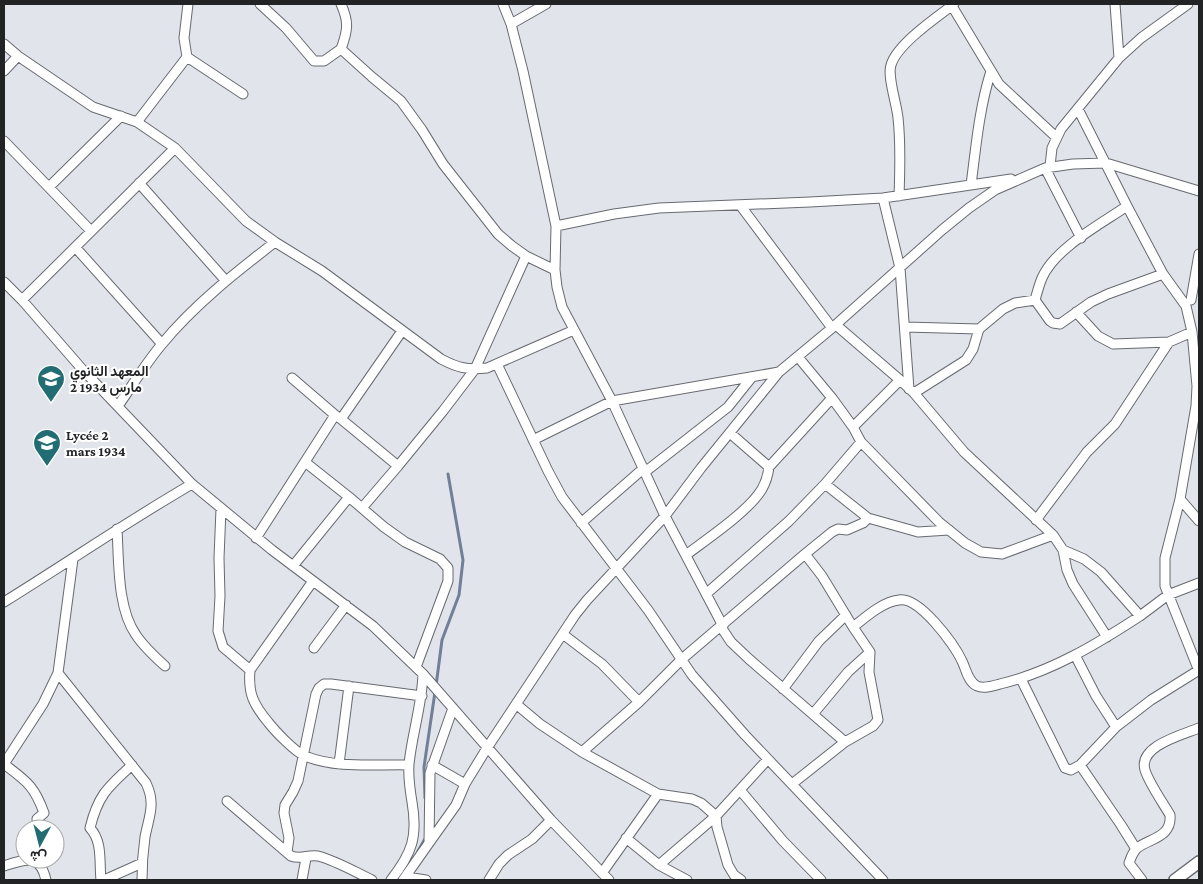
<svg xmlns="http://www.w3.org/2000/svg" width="1203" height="884" font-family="'Crimson Pro',Vazirmatn,serif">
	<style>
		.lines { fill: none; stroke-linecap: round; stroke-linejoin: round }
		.stream { stroke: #727f98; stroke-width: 3 }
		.minor-casing { stroke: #676a70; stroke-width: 11 }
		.tertiary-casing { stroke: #676a70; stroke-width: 14 }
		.minor { stroke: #fff; stroke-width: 9 }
		.tertiary { stroke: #fff; stroke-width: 11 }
		.labels { text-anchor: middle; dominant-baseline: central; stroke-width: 4; stroke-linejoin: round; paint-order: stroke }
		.poi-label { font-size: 14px; font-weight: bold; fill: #212325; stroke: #fff; text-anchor: start }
	</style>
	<rect width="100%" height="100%" fill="#e1e5eb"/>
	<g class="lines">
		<path class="stream" d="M436 686 442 640 459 595 463 560 448 474
			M425 798 424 767 435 692
			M418 851 426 837"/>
		<defs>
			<path id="minor" d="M188 4 184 38 187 57 137 122 175 148 246 221 275 242
				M260 4 286 28 314 61H324L341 49
				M341 4C349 22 348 30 341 49L372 77 401 101 422 130 443 164 498 234 512 246 526 256 555 270
				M503 4 511 24 523 71 556 226 555 270 557 287 562 307 612 401 665 516 723 626
				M1115 4 1119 58
				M952 6 999 84 1056 137
				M511 24 546 4
				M4 44 18 56 93 107 137 122
				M187 57 243 94
				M4 71 18 56
				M1078 109 1127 206 1163 274 1186 306 1192 332 1197 386 1196 406 1180 499 1199 521
				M4 141 91 231
				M1050 166 1052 148 1061 129 1119 58 1141 38 1188 4
				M1045 168 1081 238
				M139 183 226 281
				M971 185C976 147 979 109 991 71
				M49 187 121 116
				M899 196C900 170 901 144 898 118 897 105 887 76 891 65 897 44 937 17 954 4
				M883 198 900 268 909 389
				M740 205 832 328
				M556 226 614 214 659 208 810 202 883 198 1011 179
				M75 247 162 344
				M4 282 22 300 82 369 192 484 272 550 373 626 423 674 551 820 609 880
				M22 300 175 148
				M1035 300C1037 293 1039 285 1042 278 1055 248 1101 224 1127 206
				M1191 300 1199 254
				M1076 312 1098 336 1113 344 1169 342 1192 332
				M836 325 900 380 853 427 861 442 825 484 868 518 863 523 847 530 838 529 832 532 805 554 822 576 853 627C866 617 882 602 899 600 919 596 954 644 962 661 966 669 968 682 977 686 984 689 993 686 1000 684 1051 672 1097 644 1140 616
				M905 327 979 329 1003 309 1015 303 1035 300 1050 321 1053 323 1060 324 1091 302 1108 294 1163 274
				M798 357 832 398 853 427
				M497 364 548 471 562 497 648 610 692 675 745 735 883 880
				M292 378 335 415
				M900 380 914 393 964 452 1053 535 1063 550 1084 559 1101 572 1140 616 1168 595 1199 583
				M914 393 966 360 973 349 979 329
				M118 406C132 386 146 363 162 344 194 305 235 273 275 242L322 271 441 359C458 368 467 370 487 368L574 330
				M341 419 398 466 443 411 475 369 526 256
				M730 433 769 467
				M533 440 612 401 779 372 832 328 942 230 969 208 995 190 1045 168 1073 164 1106 163 1199 191
				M861 442 939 522 965 543 981 552 1002 554 1053 535
				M305 462 349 497 384 527 405 542 440 559 448 568V581L416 667
				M645 472 728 407 752 377
				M1180 499 1165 558V586L1199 671
				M362 508 398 466
				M221 509 219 558 220 596 218 631 223 647 250 670C248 693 253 704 268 722 275 731 295 752 305 756 337 769 375 764 409 765
				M868 518 918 532 949 530
				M1036 520 1087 452 1115 424 1169 342
				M581 523 644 468
				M117 529C119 561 117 608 136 635 144 647 155 657 165 666
				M256 538 335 415 341 419 402 331
				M1063 550 1067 570 1073 584 1107 637
				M686 555C707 539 749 511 762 489 766 482 768 475 769 467L832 398
				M293 566 349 497
				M706 594 789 521 825 484
				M4 602C67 563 128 521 192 484
				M721 627 731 642 749 659 845 742
				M564 635 602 664 639 702
				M314 648 346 605
				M1075 655 1096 696 1116 727
				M250 670 313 581
				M58 673 146 783C156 804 149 816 145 837 143 851 142 865 142 880
				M1021 679 1065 768 1071 770 1080 765 1121 825 1136 849
				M783 689 819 641 846 615
				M516 704 540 724 582 752 658 794 602 873
				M813 714 848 672 870 652
				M582 752 639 702 682 659 805 554
				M4 764 43 704 58 673 73 559
				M4 764C26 781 34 785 44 813L37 819 39 829
				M339 764 349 686
				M432 765 465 784
				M1080 765 1116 727 1151 700 1199 670
				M792 784 845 742 873 726 878 720 869 672 870 652 853 627
				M740 790 783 841 821 880
				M658 794 692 799 701 803 716 816 717 827 728 865 734 875 741 880
				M227 801 291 856C302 860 308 854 318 856 337 861 355 872 372 880
				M626 838 659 865 687 880
				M429 843 456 805 465 784 487 748 575 615 587 600 665 516 701 468 779 372
				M287 852 289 838 284 813 285 805 293 792 298 781 316 694 319 688 324 684H331L422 696
				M659 865 716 816 768 759
				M4 866C25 859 40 853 46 880
				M406 877 426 880
				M101 880C99 862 103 842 90 828 98 795 108 787 132 765
				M104 880 142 863
				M302 880 306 858
				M391 880C412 853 418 837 412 802 410 790 408 777 409 764 412 734 422 705 423 674
				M403 880 429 843 430 773 453 708
				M489 880 499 864 508 855 532 839 551 820
				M1142 880 1129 863C1131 857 1133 852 1137 848 1151 838 1172 837 1170 815 1163 803 1149 783 1145 770 1138 746 1182 735 1199 728"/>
			<path id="tertiary" d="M1175 880 1199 862"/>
		</defs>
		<use href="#minor" class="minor-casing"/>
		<use href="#tertiary" class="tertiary-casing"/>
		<use href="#minor" class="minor"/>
		<use href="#tertiary" class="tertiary"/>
	</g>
	<defs>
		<symbol id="school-pin" viewBox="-11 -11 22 30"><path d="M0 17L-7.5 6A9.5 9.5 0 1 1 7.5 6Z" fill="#226d73" stroke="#fff"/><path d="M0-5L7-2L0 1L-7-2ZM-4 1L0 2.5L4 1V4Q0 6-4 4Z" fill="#fff"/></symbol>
	</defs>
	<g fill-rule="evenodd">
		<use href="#school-pin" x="35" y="363" width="32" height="43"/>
		<use href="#school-pin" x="31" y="427" width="32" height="43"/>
	</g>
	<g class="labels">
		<g class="poi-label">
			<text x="70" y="371">المعهد الثانوي<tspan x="70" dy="16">2 مارس 1934</tspan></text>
			<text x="66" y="435">Lycée 2<tspan x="66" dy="16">mars 1934</tspan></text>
		</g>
	</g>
	<rect width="1203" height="884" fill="none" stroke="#212325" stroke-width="10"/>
	<g transform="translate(40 844) rotate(187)"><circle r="24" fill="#ffffff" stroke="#a6a7a8"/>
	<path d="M0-4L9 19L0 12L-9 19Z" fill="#226d73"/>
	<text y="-8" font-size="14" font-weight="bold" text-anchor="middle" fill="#212325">ش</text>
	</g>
</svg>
